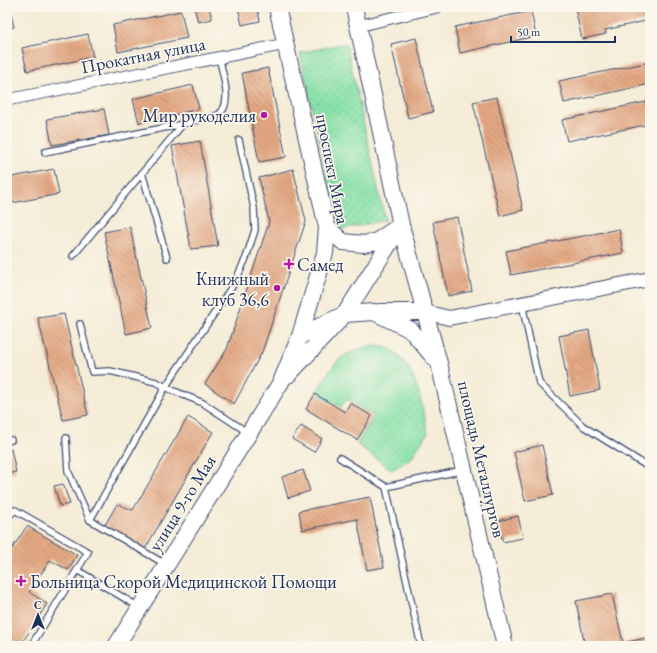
<svg xmlns="http://www.w3.org/2000/svg" width="657" height="653" font-family="'EB Garamond',serif">
	<style>
		.green { fill: url(#green-dots); stroke: #508882 }
		.building { fill: url(#building-back-hatch) }
		.lines { fill: none; stroke-linecap: round; stroke-linejoin: round }
		.service-casing { stroke: #3c4b70; stroke-width: 8 }
		.minor-casing { stroke: #3c4b70; stroke-width: 13 }
		.tertiary-casing { stroke: #3c4b70; stroke-width: 16 }
		.secondary-casing { stroke: #3c4b70; stroke-width: 18 }
		.service { stroke: #fff; stroke-width: 5.5 }
		.minor { stroke: #fff; stroke-width: 11 }
		.tertiary { stroke: #fff; stroke-width: 14 }
		.secondary { stroke: #fff; stroke-width: 16 }
		.poi-dot { fill: #b5179e; stroke: #fbf7ec; stroke-width: 1.5 }
		.labels { text-anchor: middle; dominant-baseline: central; stroke-width: 3.5; stroke-linejoin: round; paint-order: stroke }
		.street-label { font-size: 18px; fill: #1b2f5e; stroke: #fbf7ec }
		.poi-label { font-size: 18px; fill: #1b2f5e; stroke: #fbf7ec; text-anchor: end }
	</style>
	<defs>
		<pattern id="green-dots" width="8" height="8" patternUnits="userSpaceOnUse"><rect width="8" height="8" fill="#86e1a7"/><path d="M2 2h.1M6 6h.1" fill="none" stroke="#73c192" stroke-width="1.8" stroke-linecap="round"/></pattern>
		<pattern id="building-back-hatch" width="6" height="6" patternUnits="userSpaceOnUse"><rect width="6" height="6" fill="#e4a882"/><path d="M-1 5l2 2M0 0l6 6M5-1l2 2" fill="none" stroke="#b8896e"/></pattern>
	</defs>
	<rect width="100%" height="100%" fill="#fbf7ec"/>
	<filter id="ink" filterUnits="userSpaceOnUse"><feTurbulence type="fractalNoise" baseFrequency=".025" numOctaves="2"/><feDisplacementMap in="SourceGraphic" scale="8" xChannelSelector="R" yChannelSelector="G"/><feConvolveMatrix kernelMatrix="1 2 1 2 8 2 1 2 1" color-interpolation-filters="sRGB"/></filter>
	<filter id="wash" filterUnits="userSpaceOnUse"><feTurbulence type="fractalNoise" baseFrequency=".012" numOctaves="4" result="noise"/><feDisplacementMap in="SourceGraphic" scale="16" xChannelSelector="R" yChannelSelector="G"/><feGaussianBlur stdDeviation="0.9" result="paint"/><feColorMatrix in="noise" values="0 0 0 0 0 0 0 0 0 0 0 0 0 0 0 0 0 1.4 0 .05"/><feComposite in="paint" operator="in"/></filter>
	<g filter="url(#wash)">
		<rect width="100%" height="100%" fill="#f4ecd6"/>
		<path class="green" d="M346 43 385 220 339 230 300 53Z
			M370 346C378 346 385 346 391 350 417 365 422 407 428 433L411 458 392 470 357 444 374 416 347 399 341 407 316 393C332 366 338 353 370 346Z"/>
		<g id="blocks">
			<path class="building" d="M7 7H9L14 27 7 29Z
				M194 7H209L212 19 198 22Z
				M238 7H257L260 21 242 25Z
				M581 7H650V20L605 30 606 34 582 39 575 8Z
				M181 11 187 38 118 52 113 25Z
				M531 11 536 36 460 53 455 27Z
				M88 34 93 57 27 71 22 48Z
				M416 38 433 112 408 118 391 44Z
				M650 62V84L564 103 559 81Z
				M268 68 286 157 259 162 242 73Z
				M193 85 199 109 139 123 133 99Z
				M497 97 523 210 500 216 473 102Z
				M650 101V124L567 141 562 120Z
				M104 109 109 135 52 145 47 119Z
				M200 141 218 246 191 249 172 146Z
				M54 169 59 194 7 204V178Z
				M293 169 306 221 262 352 234 404 205 384 227 349 269 222 259 178Z
				M457 217 472 291 448 296 433 222Z
				M130 227 152 328 126 334 104 232Z
				M619 229 623 253 511 275 506 251Z
				M64 314 88 415 63 420 38 318Z
				M589 330 600 390 570 396 559 336Z
				M315 394 345 412 350 403 372 416 357 440 306 409Z
				M188 417 213 432 145 549 105 525 117 504 133 510Z
				M301 426 322 439 314 452 292 439Z
				M542 445 553 495 525 501 514 452Z
				M11 449 16 472 7 474V450Z
				M303 470 310 491 288 498 282 477Z
				M63 484 70 504 60 506 54 486Z
				M370 497 384 567 367 570 357 519 302 530 299 511Z
				M518 516 523 538 503 542 498 521Z
				M27 526 77 555 68 570 50 560 29 592 47 604 20 646H7V556Z
				M612 594 623 643 650 637V646H585L576 601Z"/>
		</g>
	</g>
	<g filter="url(#ink)">
		<use href="#blocks" fill-opacity="0" stroke="#3c4b70" stroke-width="1"/>
		<g class="lines">
			<defs>
				<path id="service" d="M45 152 183 124 218 115C234 105 222 72 219 57
					M142 173 167 258
					M73 256 183 124
					M522 304 539 383 583 426 650 468
					M80 324 92 372 110 371 156 382 174 391 203 403 247 432
					M66 438 68 471 90 520
					M7 441 11 440
					M340 458 386 487 463 470
					M386 487 421 646
					M7 518 15 510 88 552 31 646
					M165 564 90 520 166 386 235 282 246 258 255 230 254 208 239 140
					M77 570 139 607"/>
				<path id="minor" d="M358 26 437 7
					M7 100 286 44"/>
				<path id="tertiary" d="M425 312 449 318 650 279"/>
				<path id="secondary" d="M354 7 401 225 439 363 505 646
					M327 227 343 242 364 244 377 241 395 229
					M379 312H425
					M300 336 345 314 374 312 411 330 435 359
					M288 375 345 314 401 225
					M116 646 281 382 300 336 325 253 327 227 277 7"/>
			</defs>
			<use href="#service" class="service-casing"/>
			<use href="#minor" class="minor-casing"/>
			<use href="#tertiary" class="tertiary-casing"/>
			<use href="#secondary" class="secondary-casing"/>
			<use href="#service" class="service"/>
			<use href="#minor" class="minor"/>
			<use href="#tertiary" class="tertiary"/>
			<use href="#secondary" class="secondary"/>
		</g>
	</g>
	<g class="poi-dot">
		<circle cx="264" cy="115" r="4"/>
		<path d="M287 258h4v4h4v4h-4v4h-4v-4h-4v-4h4z"/>
		<circle cx="277" cy="288" r="4"/>
		<path d="M19 575h4v4h4v4h-4v4h-4v-4h-4v-4h4z"/>
	</g>
	<g class="labels">
		<g class="street-label">
			<text transform="translate(143 55) rotate(-11)">Прокатная улица</text>
			<text transform="translate(333 169) rotate(79)">проспект Мира</text>
			<text transform="translate(482 459) rotate(77)">площадь Металлургов</text>
			<text transform="translate(182 503) rotate(-58)">улица 9-го Мая</text>
		</g>
		<g class="poi-label">
			<text x="256" y="115">Мир рукоделия</text>
			<text x="297" y="264" text-anchor="start">Самед</text>
			<text x="269" y="278">Книжный<tspan x="269" dy="21">клуб 36,6</tspan></text>
			<text x="30" y="581" text-anchor="start">Больница Скорой Медицинской Помощи</text>
		</g>
	</g>
	<rect width="657" height="653" fill="none" stroke="#fbf7ec" stroke-width="24"/>
	<g transform="translate(38 615)" stroke="#fbf7ec" stroke-width="3" paint-order="stroke">
	<path d="M0-3L7 15L0 10L-7 15Z" fill="#1b2f5e"/>
	<text y="-6" font-size="11" font-weight="bold" text-anchor="middle" fill="#1b2f5e">С</text>
	</g>
	<path d="M511 36v6h104v-6" fill="none" stroke="#1b2f5e" stroke-width="2"/>
	<text x="517" y="36" font-size="12" fill="#1b2f5e" stroke="#fbf7ec" stroke-width="3" paint-order="stroke">50 m</text>
</svg>
